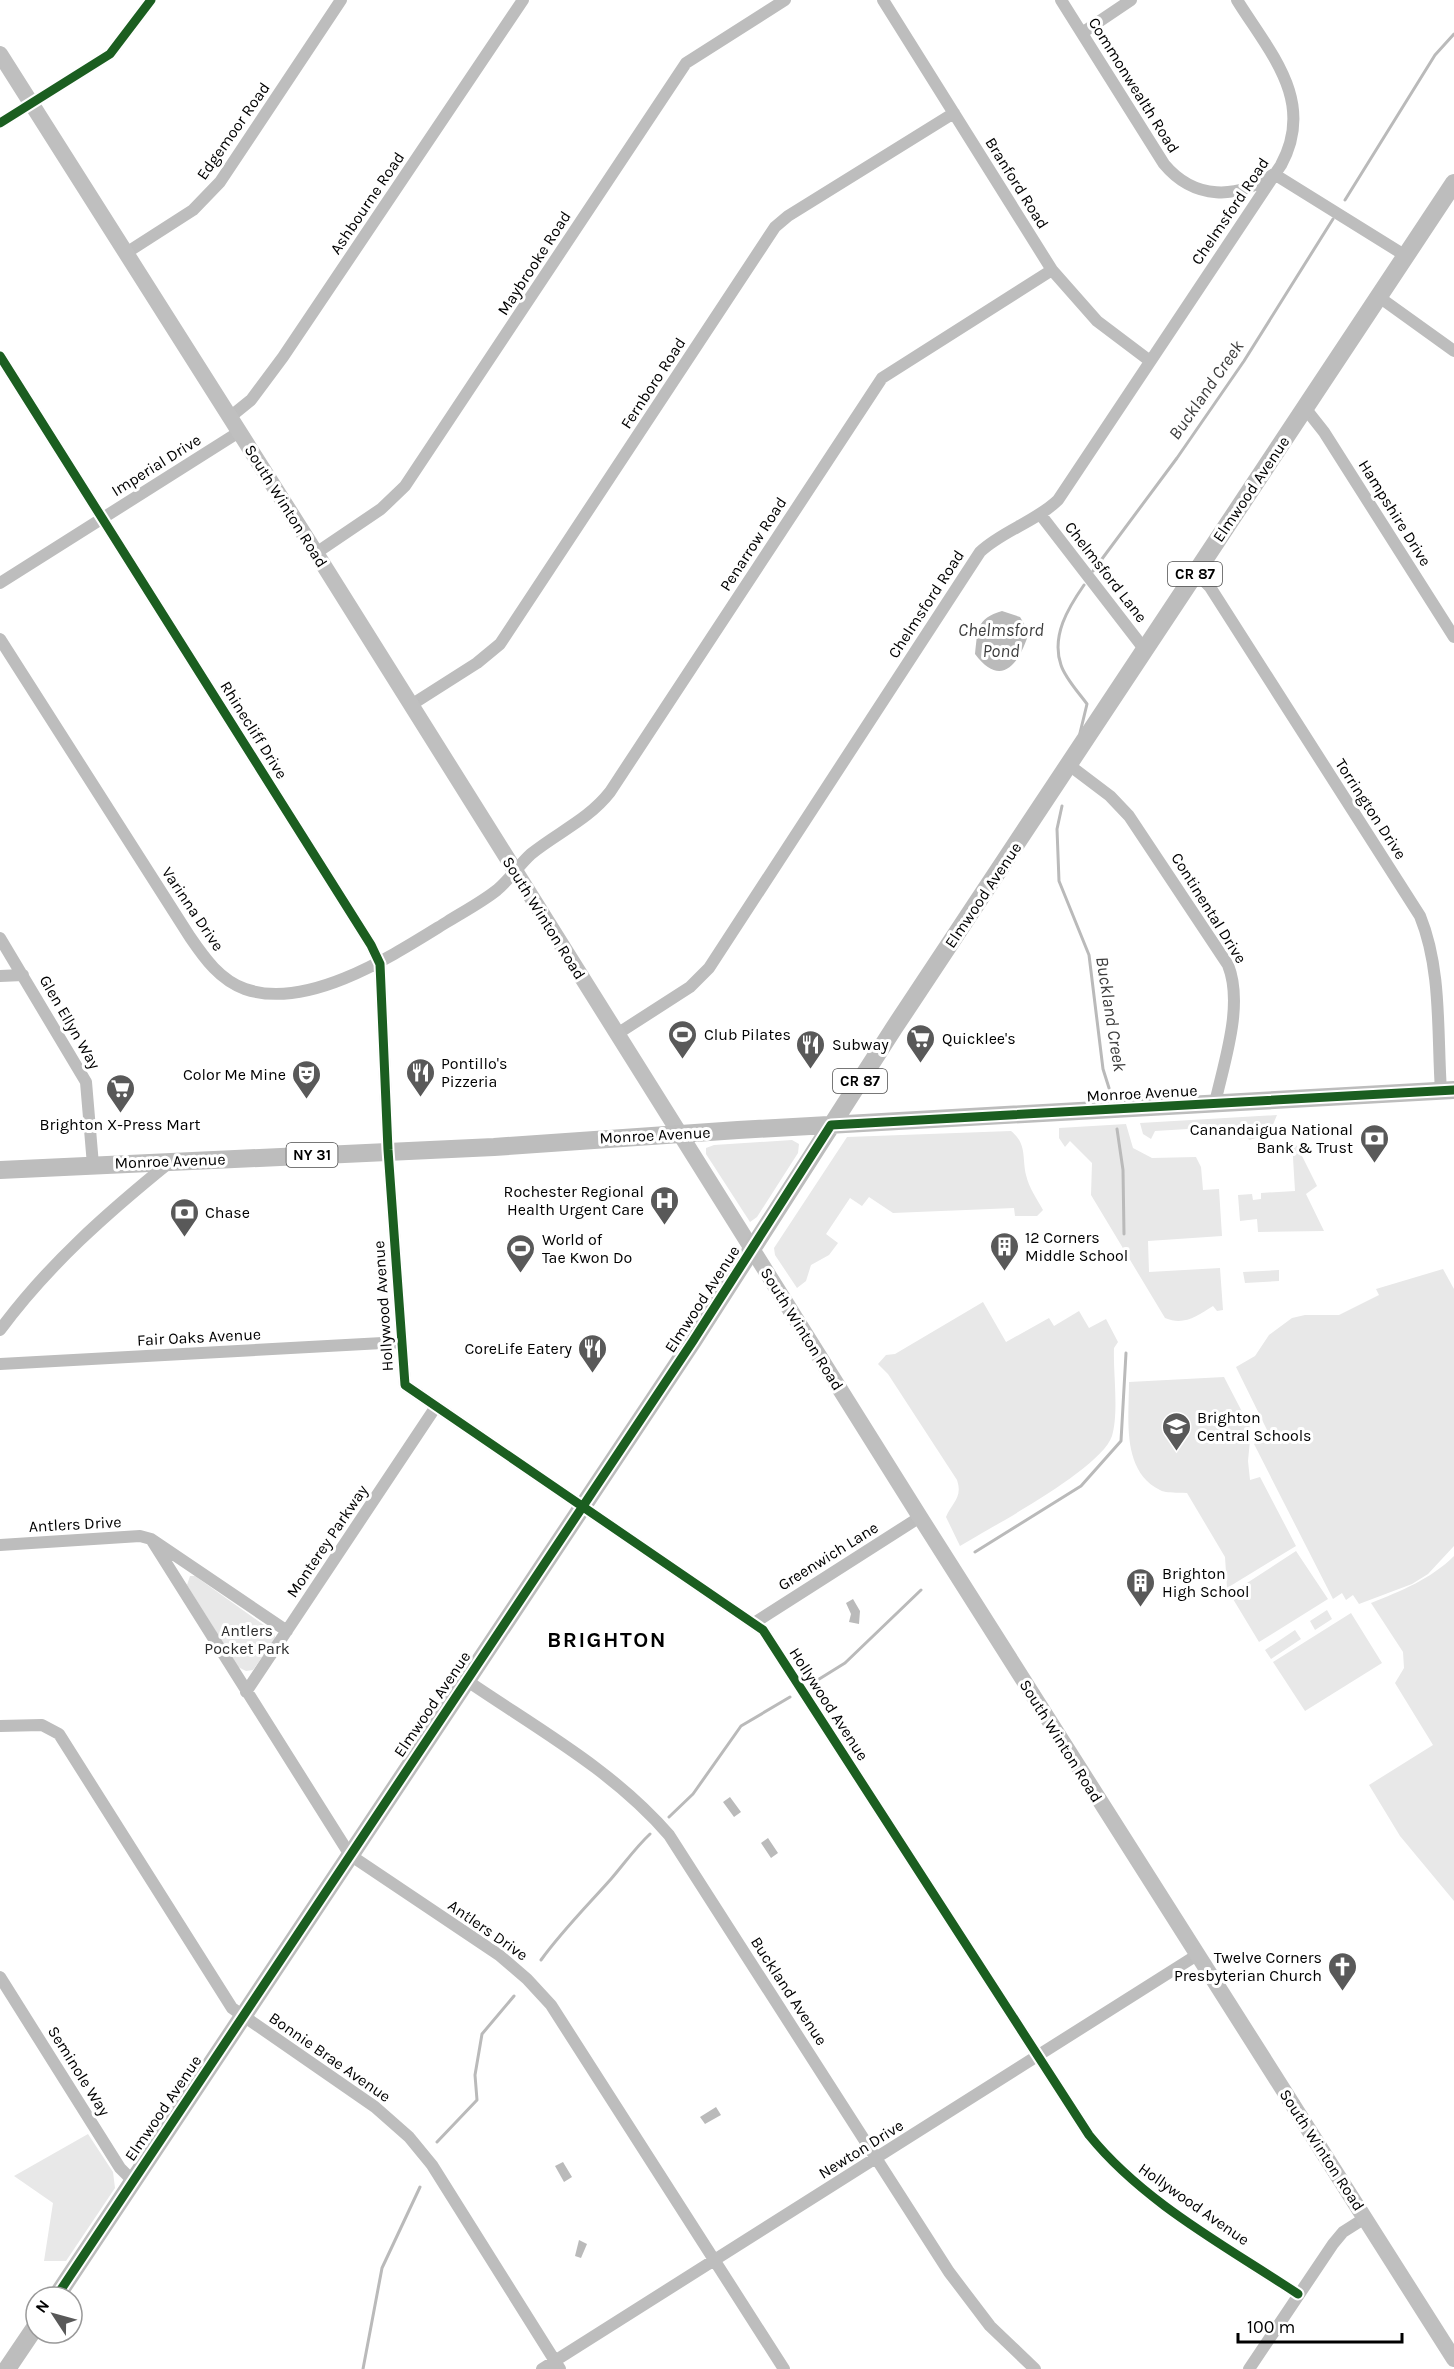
<svg xmlns="http://www.w3.org/2000/svg" width="1454" height="2369" font-family="Karla,sans-serif">
	<style>
		.green { fill: #e8e8e8 }
		.water { fill: #bababa }
		.lines { fill: none; stroke-linecap: round; stroke-linejoin: round }
		.stream { stroke: #bababa; stroke-width: 3 }
		.minor { stroke: #bdbdbd; stroke-width: 12 }
		.secondary { stroke: #bfbfbf; stroke-width: 16 }
		.primary { stroke: #bdbdbd; stroke-width: 18 }
		.cycleway-casing { stroke: #fff; stroke-width: 13 }
		.cycleway { stroke: #1b5e20; stroke-width: 9 }
		.labels { text-anchor: middle; dominant-baseline: central; stroke-width: 6; stroke-linejoin: round; paint-order: stroke }
		.shield { fill: #fff; stroke: #4c4c4c; stroke-width: 1.5 }
		.shield-label { font-size: 15px; font-weight: bold; fill: #000 }
		.street-label { font-size: 16px; fill: #000; stroke: #fff }
		.poi-label { font-size: 16px; fill: #000; stroke: #fff; text-anchor: start }
		.park-label { font-size: 16px; fill: #2d2d2d; stroke: #fff }
		.water-label { font-size: 18px; font-style: italic; fill: #3e3e3e; stroke: #fff }
		.district-label { font-size: 22px; font-weight: bold; letter-spacing: 1.5px; fill: #000; stroke: #fff }
	</style>
	<rect width="100%" height="100%" fill="#fff"/>
	<path class="green" d="M1277 1115 1269 1134 1249 1140 1247 1136 1252 1125 1155 1131 1151 1139 1143 1134 1140 1123Z
		M1126 1124 1133 1148 1152 1158 1196 1157 1201 1167 1203 1190 1219 1189 1222 1236 1148 1241 1149 1272 1220 1268 1223 1310 1217 1311 1213 1306C1197 1316 1184 1326 1165 1318L1091 1195 1092 1163 1070 1141 1065 1147 1059 1138V1128Z
		M1011 1131C1027 1144 1022 1157 1026 1175 1029 1188 1037 1199 1043 1210L1037 1216H1015L1014 1208 893 1213 869 1197 862 1206 850 1198 826 1234 838 1243 829 1255 811 1265 806 1281 797 1288 775 1255 774 1248 847 1137Z
		M792 1140 799 1144 798 1153 757 1217 750 1222 706 1154V1148L714 1145Z
		M1292 1141 1297 1146 1317 1186 1306 1194 1324 1231 1258 1232 1257 1219 1240 1221 1238 1195 1252 1194 1253 1200 1261 1199V1193L1295 1191Z
		M1443 1269 1454 1289V1546L1428 1574 1412 1584 1359 1604 1353 1595 1346 1600 1342 1593 1333 1599 1254 1444 1269 1434 1236 1367 1255 1356 1269 1335 1292 1318 1305 1315H1339L1379 1295 1376 1289Z
		M1279 1270V1281L1245 1283 1243 1272Z
		M983 1302 1006 1342 1049 1318 1054 1326 1079 1311 1089 1328 1106 1319 1118 1342 1114 1348C1113 1373 1119 1412 1112 1436 1101 1469 993 1526 960 1546L946 1517C952 1502 963 1498 957 1480L888 1374 878 1364 886 1355 895 1354Z
		M1224 1377 1251 1429 1248 1461 1250 1480 1260 1477 1296 1546 1227 1588 1225 1557 1187 1493C1179 1492 1167 1494 1160 1490 1121 1471 1129 1418 1129 1382Z
		M1296 1551 1328 1599 1259 1642 1230 1594Z
		M1454 1556V1901L1400 1836 1369 1785 1433 1745 1395 1683 1404 1668 1403 1652 1371 1603C1401 1591 1431 1579 1454 1556Z
		M190 1576H195L275 1633V1639L253 1670 246 1671 238 1667 187 1585Z
		M1327 1610 1332 1619 1315 1630 1310 1621Z
		M1351 1613 1382 1663 1305 1711 1273 1662Z
		M1295 1630 1301 1639 1271 1659 1265 1650Z
		M88 2134 113 2172 115 2188 66 2261H44L53 2203 14 2176Z"/>
	<path class="water" d="M1002 611 1020 617 1029 632C1020 662 1002 690 975 654 978 629 976 619 1002 611Z
		M853 1599 860 1611 859 1624 849 1622 851 1614 846 1603Z
		M730 1797 741 1812 734 1817 723 1802Z
		M768 1838 778 1853 771 1858 761 1843Z
		M716 2107 721 2115 705 2124 700 2117Z
		M563 2162 572 2177 564 2182 555 2166Z
		M579 2240 587 2244 581 2258 575 2256Z"/>
	<g class="lines">
		<path class="stream" d="M1345 200 1435 55 1454 34
			M1093 571 1177 458 1244 361 1333 219
			M1080 733 1087 704C1079 693 1065 678 1061 665 1051 636 1068 608 1084 585
			M1062 806 1057 829 1059 881 1089 955 1103 1069 1109 1088
			M1117 1129 1123 1170 1124 1234
			M975 1552 1081 1486 1121 1441 1126 1353
			M816 1681 845 1663 921 1590
			M669 1817 693 1794 741 1726 790 1697
			M541 1960C562 1931 587 1906 611 1879 624 1864 635 1848 650 1834
			M437 2142 477 2100 475 2075 482 2034 514 1996
			M363 2369 382 2268 420 2187"/>
		<path class="minor" d="M883 0 1052 270 1097 321 1150 361
			M1061 0 1164 164C1194 200 1237 200 1274 174L1406 256
			M1082 33 1131 0
			M0 123 110 54 151 0
			M126 253 193 210 220 182 341 0
			M1379 297 1454 351
			M0 356 371 945 380 964 388 1150 405 1385 763 1630 1089 2135C1144 2203 1226 2246 1298 2294
			M1305 408 1324 432 1454 637
			M230 417 251 400 283 357 523 0
			M1040 514 1145 650
			M316 553 381 509 405 486 686 63 785 0
			M1196 573 1210 587 1420 916C1442 970 1437 1033 1441 1091
			M0 583 239 432
			M0 639 190 937C205 959 220 980 245 989 309 1011 395 954 447 922 463 912 482 902 497 890 510 879 519 865 531 854 558 832 588 820 610 792L882 378 1052 270
			M411 705 477 663 500 644 775 227 788 216 954 113
			M1069 765 1110 796 1129 816 1228 965C1244 1005 1224 1062 1215 1103
			M0 938 86 1082 93 1165
			M0 976 23 975
			M617 1034 690 987 709 968 980 552C1002 531 1035 522 1058 500L1281 165C1316 101 1270 53 1237 0
			M0 1330C48 1265 107 1213 170 1162
			M0 1364 401 1342
			M151 1539 350 1855 499 1955 527 1979 551 2005 784 2369
			M0 1545 140 1536 151 1539 287 1631
			M754 1623 920 1517
			M466 1680C536 1728 613 1770 669 1835L949 2272 990 2326 1035 2369
			M246 1692 435 1408
			M0 1726 42 1725 59 1734 232 2008 375 2107 409 2137 432 2165 560 2369
			M0 1977 120 2168 133 2181
			M542 2369 1197 1955
			M1249 2369 1333 2244 1343 2232 1365 2218"/>
		<path class="secondary" d="M0 54 316 553 920 1517 1454 2359"/>
		<path class="primary" d="M0 1170 494 1147 738 1130 1454 1090
			M56 2297 693 1341 894 1028 1454 183
			M7 2369 36 2326"/>
		<defs>
			<path id="cycleway" d="M0 123 110 54 151 0
				M0 356 371 945 380 964 388 1150 405 1385 763 1630 1089 2135C1144 2203 1226 2246 1298 2294
				M56 2297 693 1341 831 1125 1454 1090"/>
		</defs>
		<use href="#cycleway" class="cycleway-casing"/>
		<use href="#cycleway" class="cycleway"/>
	</g>
	<defs>
		<symbol id="stadium-pin" viewBox="-11 -11 22 30"><path d="M0 17L-7.5 6A9.5 9.5 0 1 1 7.5 6Z" fill="#595959" stroke="#fff"/><path d="M0-5a6.5 5 0 1 0 0 10a6.5 5 0 1 0 0-10ZM-3.5-1.8h7v3.6h-7Z" fill="#fff"/></symbol>
		<symbol id="supermarket-pin" viewBox="-11 -11 22 30"><path d="M0 17L-7.5 6A9.5 9.5 0 1 1 7.5 6Z" fill="#595959" stroke="#fff"/><path d="M-6-5.5h2.5l.6 2H6L4.5 2H-2.5L-4.4-4H-6ZM-1.5 3.2a1.3 1.3 0 1 0 .1 0ZM3 3.2a1.3 1.3 0 1 0 .1 0Z" fill="#fff"/></symbol>
		<symbol id="restaurant-pin" viewBox="-11 -11 22 30"><path d="M0 17L-7.5 6A9.5 9.5 0 1 1 7.5 6Z" fill="#595959" stroke="#fff"/><path d="M-5-6h1v4h1v-4h1v4h1v-4h1v5L-1.5 .5V6h-2V.5L-5-1ZM5-6V6H3V1.5H1.5Q1.5-4 5-6Z" fill="#fff"/></symbol>
		<symbol id="theatre-pin" viewBox="-11 -11 22 30"><path d="M0 17L-7.5 6A9.5 9.5 0 1 1 7.5 6Z" fill="#595959" stroke="#fff"/><path d="M-5-5.5Q0-4 5-5.5V0Q5 5 0 6Q-5 5-5 0ZM-3.3-2.5H-1v1.5H-3.3ZM1-2.5H3.3v1.5H1ZM-2.8 1Q0 5.5 2.8 1Z" fill="#fff"/></symbol>
		<symbol id="bank-pin" viewBox="-11 -11 22 30"><path d="M0 17L-7.5 6A9.5 9.5 0 1 1 7.5 6Z" fill="#595959" stroke="#fff"/><path d="M-6-4H6V4H-6ZM0-2.3a2.3 2.3 0 1 0 0 4.6a2.3 2.3 0 1 0 0-4.6Z" fill="#fff"/></symbol>
		<symbol id="hospital-pin" viewBox="-11 -11 22 30"><path d="M0 17L-7.5 6A9.5 9.5 0 1 1 7.5 6Z" fill="#595959" stroke="#fff"/><path d="M-5-5h3v3.5h4V-5h3V5h-3V1.5h-4V5h-3Z" fill="#fff"/></symbol>
		<symbol id="building-pin" viewBox="-11 -11 22 30"><path d="M0 17L-7.5 6A9.5 9.5 0 1 1 7.5 6Z" fill="#595959" stroke="#fff"/><path d="M-4-6H4V6H1V3H-1V6H-4ZM-2.5-4.3h1.7v1.8h-1.7ZM.8-4.3h1.7v1.8H.8ZM-2.5-1h1.7V.8h-1.7ZM.8-1h1.7V.8H.8Z" fill="#fff"/></symbol>
		<symbol id="school-pin" viewBox="-11 -11 22 30"><path d="M0 17L-7.5 6A9.5 9.5 0 1 1 7.5 6Z" fill="#595959" stroke="#fff"/><path d="M0-5L7-2L0 1L-7-2ZM-4 1L0 2.5L4 1V4Q0 6-4 4Z" fill="#fff"/></symbol>
		<symbol id="church-pin" viewBox="-11 -11 22 30"><path d="M0 17L-7.5 6A9.5 9.5 0 1 1 7.5 6Z" fill="#595959" stroke="#fff"/><path d="M-1.2-6h2.4v3.5h3.3v2.4h-3.3V6h-2.4V-.1h-3.3v-2.4h3.3Z" fill="#fff"/></symbol>
	</defs>
	<g fill-rule="evenodd">
		<use href="#stadium-pin" x="666" y="1018" width="33" height="45"/>
		<use href="#supermarket-pin" x="904" y="1022" width="33" height="45"/>
		<use href="#restaurant-pin" x="794" y="1028" width="33" height="45"/>
		<use href="#restaurant-pin" x="404" y="1056" width="33" height="45"/>
		<use href="#theatre-pin" x="290" y="1058" width="33" height="45"/>
		<use href="#supermarket-pin" x="104" y="1072" width="33" height="45"/>
		<use href="#bank-pin" x="1358" y="1122" width="33" height="45"/>
		<use href="#hospital-pin" x="648" y="1184" width="33" height="45"/>
		<use href="#bank-pin" x="168" y="1196" width="33" height="45"/>
		<use href="#building-pin" x="988" y="1230" width="33" height="45"/>
		<use href="#stadium-pin" x="504" y="1232" width="33" height="45"/>
		<use href="#restaurant-pin" x="576" y="1332" width="33" height="45"/>
		<use href="#school-pin" x="1160" y="1410" width="33" height="45"/>
		<use href="#building-pin" x="1124" y="1566" width="33" height="45"/>
		<use href="#church-pin" x="1326" y="1950" width="33" height="45"/>
	</g>
	<g class="labels">
		<g class="shield">
			<rect x="1168" y="562" width="54" height="24" rx="4.5"/>
			<rect x="833" y="1069" width="54" height="24" rx="4.5"/>
			<rect x="286.5" y="1143" width="51" height="24" rx="4.5"/>
		</g>
		<g class="shield-label">
			<text x="1195" y="574">CR 87</text>
			<text x="860" y="1081">CR 87</text>
			<text x="312" y="1155">NY 31</text>
		</g>
		<g class="street-label">
			<text transform="translate(1134 85) rotate(58)">Commonwealth Road</text>
			<text transform="translate(233 131) rotate(-55)">Edgemoor Road</text>
			<text transform="translate(1017 183) rotate(58)">Branford Road</text>
			<text transform="translate(367 203) rotate(-56)">Ashbourne Road</text>
			<text transform="translate(1230 211) rotate(-56)">Chelmsford Road</text>
			<text transform="translate(534 263) rotate(-57)">Maybrooke Road</text>
			<text transform="translate(653 383) rotate(-57)">Fernboro Road</text>
			<text transform="translate(156 465) rotate(-32)">Imperial Drive</text>
			<text transform="translate(1251 489) rotate(-56)">Elmwood Avenue</text>
			<text transform="translate(286 506) rotate(58)">South Winton Road</text>
			<text transform="translate(1395 513) rotate(58)">Hampshire Drive</text>
			<text transform="translate(753 544) rotate(-57)">Penarrow Road</text>
			<text transform="translate(1106 572) rotate(52)">Chelmsford Lane</text>
			<text transform="translate(926 604) rotate(-57)">Chelmsford Road</text>
			<text transform="translate(254 730) rotate(58)">Rhinecliff Drive</text>
			<text transform="translate(1371 809) rotate(57)">Torrington Drive</text>
			<text transform="translate(983 895) rotate(-56)">Elmwood Avenue</text>
			<text transform="translate(1209 908) rotate(58)">Continental Drive</text>
			<text transform="translate(193 909) rotate(56)">Varinna Drive</text>
			<text transform="translate(544 918) rotate(58)">South Winton Road</text>
			<text transform="translate(70 1022) rotate(60)">Glen Ellyn Way</text>
			<text transform="translate(1142 1093) rotate(-3)">Monroe Avenue</text>
			<text transform="translate(655 1135) rotate(-3)">Monroe Avenue</text>
			<text transform="translate(170 1161) rotate(-2)">Monroe Avenue</text>
			<text transform="translate(702 1299) rotate(-57)">Elmwood Avenue</text>
			<text transform="translate(383 1306) rotate(-94)">Hollywood Avenue</text>
			<text transform="translate(802 1329) rotate(58)">South Winton Road</text>
			<text transform="translate(199 1337) rotate(-3)">Fair Oaks Avenue</text>
			<text transform="translate(75 1524) rotate(-3)">Antlers Drive</text>
			<text transform="translate(327 1541) rotate(-56)">Monterey Parkway</text>
			<text transform="translate(828 1556) rotate(-32)">Greenwich Lane</text>
			<text transform="translate(432 1704) rotate(-56)">Elmwood Avenue</text>
			<text transform="translate(829 1704) rotate(57)">Hollywood Avenue</text>
			<text transform="translate(1061 1741) rotate(58)">South Winton Road</text>
			<text transform="translate(488 1930) rotate(35)">Antlers Drive</text>
			<text transform="translate(789 1991) rotate(57)">Buckland Avenue</text>
			<text transform="translate(330 2057) rotate(35)">Bonnie Brae Avenue</text>
			<text transform="translate(79 2071) rotate(58)">Seminole Way</text>
			<text transform="translate(163 2108) rotate(-56)">Elmwood Avenue</text>
			<text transform="translate(861 2149) rotate(-32)">Newton Drive</text>
			<text transform="translate(1322 2150) rotate(57)">South Winton Road</text>
			<text transform="translate(1194 2204) rotate(35)">Hollywood Avenue</text>
		</g>
		<g class="poi-label">
			<text x="704" y="1034">Club Pilates</text>
			<text x="942" y="1038">Quicklee's</text>
			<text x="832" y="1044">Subway</text>
			<text x="441" y="1063">Pontillo's<tspan x="441" dy="18">Pizzeria</tspan></text>
			<text x="286" y="1074" text-anchor="end">Color Me Mine</text>
			<text x="120" y="1124" text-anchor="middle">Brighton X-Press Mart</text>
			<text x="1353" y="1129" text-anchor="end">Canandaigua National<tspan x="1353" dy="18">Bank &amp; Trust</tspan></text>
			<text x="644" y="1191" text-anchor="end">Rochester Regional<tspan x="644" dy="18">Health Urgent Care</tspan></text>
			<text x="205" y="1212">Chase</text>
			<text x="1025" y="1237">12 Corners<tspan x="1025" dy="18">Middle School</tspan></text>
			<text x="542" y="1239">World of<tspan x="542" dy="18">Tae Kwon Do</tspan></text>
			<text x="572" y="1348" text-anchor="end">CoreLife Eatery</text>
			<text x="1197" y="1417">Brighton<tspan x="1197" dy="18">Central Schools</tspan></text>
			<text x="1162" y="1573">Brighton<tspan x="1162" dy="18">High School</tspan></text>
			<text x="1322" y="1957" text-anchor="end">Twelve Corners<tspan x="1322" dy="18">Presbyterian Church</tspan></text>
		</g>
		<g class="park-label">
			<text x="247" y="1630">Antlers<tspan x="247" dy="18">Pocket Park</tspan></text>
		</g>
		<g class="water-label">
			<text transform="translate(1206 390) rotate(-55)">Buckland Creek</text>
			<text x="1001" y="630">Chelmsford<tspan x="1001" dy="21">Pond</tspan></text>
			<text transform="translate(1111 1014) rotate(81)">Buckland Creek</text>
		</g>
		<g class="district-label">
			<text x="607" y="1640">BRIGHTON</text>
		</g>
	</g>
	<g transform="translate(54 2315) rotate(306)"><circle r="28" fill="#ffffff" stroke="#999999" stroke-width="1.5"/>
	<path d="M0-4.5L10 22L0 15L-10 22Z" fill="#595959"/>
	<text y="-9" font-size="16" font-weight="bold" text-anchor="middle" fill="#000000">N</text>
	</g>
	<path d="M1238 2333v9h164v-9" fill="none" stroke="#000000" stroke-width="3"/>
	<text x="1247" y="2333" font-size="18" fill="#000000" stroke="#ffffff" stroke-width="4.5" paint-order="stroke">100 m</text>
</svg>
